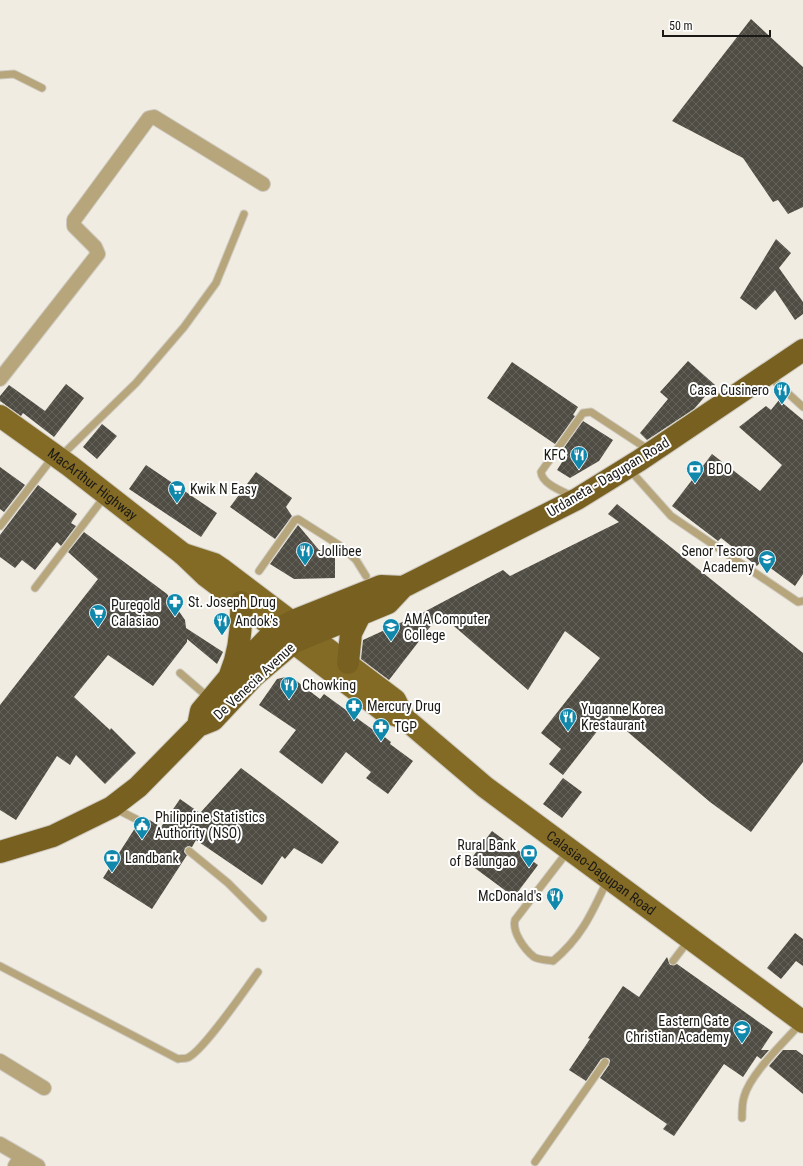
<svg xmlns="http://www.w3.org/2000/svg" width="803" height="1166" font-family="'Roboto Condensed',sans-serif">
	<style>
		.building { fill: url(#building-cross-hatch) }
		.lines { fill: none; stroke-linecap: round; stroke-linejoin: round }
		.service-casing { stroke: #cecac1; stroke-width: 9 }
		.minor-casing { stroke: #cecac1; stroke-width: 16 }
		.primary-casing { stroke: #cecac1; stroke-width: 24 }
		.trunk-casing { stroke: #cecac1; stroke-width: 24 }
		.service { stroke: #b7a67b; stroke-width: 7 }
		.minor { stroke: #b7a67b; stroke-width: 14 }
		.primary { stroke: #846b25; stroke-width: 22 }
		.trunk { stroke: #786120; stroke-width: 22 }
		.labels { text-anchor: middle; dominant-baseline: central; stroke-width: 4; stroke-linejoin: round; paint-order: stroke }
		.poi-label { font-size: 14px; fill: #1a1915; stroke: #fff; text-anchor: start }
		.street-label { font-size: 14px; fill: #1a1915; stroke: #fff }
	</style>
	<defs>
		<pattern id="building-cross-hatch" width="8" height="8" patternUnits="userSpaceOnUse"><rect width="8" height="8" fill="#4f4c43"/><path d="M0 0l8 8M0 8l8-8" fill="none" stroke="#64625b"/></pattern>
	</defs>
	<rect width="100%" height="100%" fill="#f0ece2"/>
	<path class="building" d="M751 19 803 67V207L788 214 778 200 773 202 743 158 672 121Z
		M776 239 791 253 779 268 803 302V314L795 320 775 290 756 310 740 298Z
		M688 361 715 385 694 409 647 440 640 433 668 399 660 392Z
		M512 362 578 407 573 415 575 416 555 444 487 398Z
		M66 384 84 398 54 437 23 413 21 416 0 401V396L9 385 45 411Z
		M779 400 803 420V574L795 586 761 561 757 566 721 538 718 541 672 506 712 454 760 491 782 465 739 427 766 406 771 410Z
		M583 421 613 440 599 461 570 478 557 470 568 453 563 449Z
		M102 424 117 436 97 459 83 447Z
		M146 465 217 513 201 537 129 489Z
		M0 467 25 485 4 512 0 509Z
		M256 472 292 498 286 507 292 516 275 539 230 507Z
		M38 485 77 514 71 523 76 526 61 546 57 542 35 570 22 560 15 568 0 557V535Z
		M617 504 803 653V762L751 832 710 802 609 716 563 775 549 764 561 749 541 733 600 658 565 631 528 690 440 614 389 680 361 659 363 640 424 612 503 570 510 576 619 522 608 514Z
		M298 525 319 550 335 552V578L294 579 270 564Z
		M84 532 167 594 185 620 186 628 223 652 217 664 187 639V642L153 686 108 655 74 697 110 730 111 728 136 753 105 784 76 755 70 765 57 756 16 820 0 810V705L98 579 68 552Z
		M286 677 294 679 320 699 324 694 376 732 377 731 391 742 390 744 413 761 388 794 366 778 371 772 346 752 322 784 279 752 296 730 259 705 277 679Z
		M241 768 339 842 322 864 294 848 285 859 282 856 262 885 196 840 192 847 188 846 185 848 184 852 187 855 152 909 103 878 137 825 141 826 144 824 143 816 161 827 180 799 200 813Z
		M563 778 582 792 562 818 543 804Z
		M492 831 538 865 514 897 468 863Z
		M795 933 803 939V966L796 961 781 979 767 968Z
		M667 957 670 965 677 964 773 1032 761 1050H769L761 1059 757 1056 743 1077 724 1064 674 1136 663 1129 667 1124 600 1078 609 1065 610 1060 608 1058 601 1059 586 1081 569 1070 590 1039 588 1038 623 986 639 997Z
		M783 1050H796L803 1055V1094L769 1066Z"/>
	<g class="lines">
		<defs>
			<path id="service" d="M0 75 14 74 42 88
				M769 376 803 407
				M61 456 136 383 184 327 216 283 244 214
				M629 469 671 516 798 602 803 601
				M572 496C562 491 542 484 541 472L583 413 591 412 649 450
				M0 526 53 457
				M259 571 295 520 298 519 339 545 356 560 366 576
				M35 588 105 496
				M180 673 209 698
				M116 809 140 821
				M189 851 228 883 263 918
				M568 851 515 920C512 932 524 949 534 957 539 960 547 960 553 961 581 938 592 913 607 881
				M673 961 689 940
				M0 966 178 1059C180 1058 184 1059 187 1058 202 1053 246 988 258 972
				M742 1118C742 1111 742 1103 744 1097 750 1074 785 1041 801 1023
				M535 1162 605 1062"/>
			<path id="minor" d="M0 379 98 254 95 247 74 226V220L149 118 154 117 263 184
				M0 1061 44 1088
				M0 1144 38 1166
				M15 1166 21 1156"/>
			<g id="primary">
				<path id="s1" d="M0 416 70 466 183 554 206 576 385 712 404 718"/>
				<path id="s2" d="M183 554 214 564 223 570 395 700 404 718 485 787 803 1022"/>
			</g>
			<path id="trunk" d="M348 663 351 633 360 615
				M230 675C240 651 242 628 241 602
				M198 726 201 711 227 680 276 630 293 621 381 586 403 587
				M0 852 53 836 112 807 138 787 198 726 213 720 254 676 294 642 388 603 403 587 577 499 640 460 803 350"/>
		</defs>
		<use href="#service" class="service-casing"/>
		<use href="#minor" class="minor-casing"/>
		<use href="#primary" class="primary-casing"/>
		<use href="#trunk" class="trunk-casing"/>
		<use href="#service" class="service"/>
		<use href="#minor" class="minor"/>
		<use href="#primary" class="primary"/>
		<use href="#trunk" class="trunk"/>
	</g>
	<defs>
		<symbol id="restaurant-pin" viewBox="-11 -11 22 30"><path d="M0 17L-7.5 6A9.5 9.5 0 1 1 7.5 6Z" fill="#0f88ac" stroke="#fff"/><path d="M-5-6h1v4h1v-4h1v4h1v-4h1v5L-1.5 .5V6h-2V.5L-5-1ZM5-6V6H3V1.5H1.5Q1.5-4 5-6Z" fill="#fff"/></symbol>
		<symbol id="bank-pin" viewBox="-11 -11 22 30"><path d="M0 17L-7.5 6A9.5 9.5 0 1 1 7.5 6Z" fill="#0f88ac" stroke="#fff"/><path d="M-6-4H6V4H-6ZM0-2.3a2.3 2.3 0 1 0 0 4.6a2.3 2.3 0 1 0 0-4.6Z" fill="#fff"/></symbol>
		<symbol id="supermarket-pin" viewBox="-11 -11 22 30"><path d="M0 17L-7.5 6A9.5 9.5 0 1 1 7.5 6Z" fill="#0f88ac" stroke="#fff"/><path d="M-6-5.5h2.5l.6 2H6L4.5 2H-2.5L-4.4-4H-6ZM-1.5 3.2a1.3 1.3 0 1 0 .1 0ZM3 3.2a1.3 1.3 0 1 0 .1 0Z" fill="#fff"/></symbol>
		<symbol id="school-pin" viewBox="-11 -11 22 30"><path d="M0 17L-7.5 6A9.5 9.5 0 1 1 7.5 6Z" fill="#0f88ac" stroke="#fff"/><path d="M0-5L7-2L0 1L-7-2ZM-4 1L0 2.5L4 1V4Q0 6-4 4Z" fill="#fff"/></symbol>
		<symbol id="pharmacy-pin" viewBox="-11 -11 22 30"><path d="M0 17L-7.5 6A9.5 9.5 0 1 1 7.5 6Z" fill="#0f88ac" stroke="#fff"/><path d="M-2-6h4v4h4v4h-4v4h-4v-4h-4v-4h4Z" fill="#fff"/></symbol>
		<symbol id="university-pin" viewBox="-11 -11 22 30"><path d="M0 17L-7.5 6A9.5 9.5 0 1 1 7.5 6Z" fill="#0f88ac" stroke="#fff"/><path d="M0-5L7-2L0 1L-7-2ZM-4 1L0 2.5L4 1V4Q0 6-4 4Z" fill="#fff"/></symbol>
		<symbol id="civic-pin" viewBox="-11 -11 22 30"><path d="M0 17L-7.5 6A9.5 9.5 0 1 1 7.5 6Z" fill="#0f88ac" stroke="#fff"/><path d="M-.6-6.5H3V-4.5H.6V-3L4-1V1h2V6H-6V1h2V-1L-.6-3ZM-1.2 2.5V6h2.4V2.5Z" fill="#fff"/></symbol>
	</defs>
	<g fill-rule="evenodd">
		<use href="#restaurant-pin" x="772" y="380" width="20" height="27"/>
		<use href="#restaurant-pin" x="569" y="445" width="20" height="27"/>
		<use href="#bank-pin" x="685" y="459" width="20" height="27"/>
		<use href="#supermarket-pin" x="167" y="479" width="20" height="27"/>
		<use href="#restaurant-pin" x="295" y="541" width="20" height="27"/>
		<use href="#school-pin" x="757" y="549" width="20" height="27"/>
		<use href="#pharmacy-pin" x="165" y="592" width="20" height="27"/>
		<use href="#supermarket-pin" x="88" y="603" width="20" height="27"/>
		<use href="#restaurant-pin" x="212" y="611" width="20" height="27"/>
		<use href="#university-pin" x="381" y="617" width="20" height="27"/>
		<use href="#restaurant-pin" x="279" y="675" width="20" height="27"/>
		<use href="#pharmacy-pin" x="344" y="696" width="20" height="27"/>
		<use href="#restaurant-pin" x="558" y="707" width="20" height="27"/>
		<use href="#pharmacy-pin" x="371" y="717" width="20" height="27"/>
		<use href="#civic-pin" x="132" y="815" width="20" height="27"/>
		<use href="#bank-pin" x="519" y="843" width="20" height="27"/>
		<use href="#bank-pin" x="102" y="848" width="20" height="27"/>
		<use href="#restaurant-pin" x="545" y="886" width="20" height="27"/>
		<use href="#school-pin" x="732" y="1019" width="20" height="27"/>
	</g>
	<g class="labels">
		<g class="poi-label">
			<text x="769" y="390" text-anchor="end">Casa Cusinero</text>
			<text x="566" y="455" text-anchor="end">KFC</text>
			<text x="708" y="469">BDO</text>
			<text x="190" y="489">Kwik N Easy</text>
			<text x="318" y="551">Jollibee</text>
			<text x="754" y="551" text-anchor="end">Senor Tesoro<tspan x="754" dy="16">Academy</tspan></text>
			<text x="188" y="602">St. Joseph Drug</text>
			<text x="111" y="605">Puregold<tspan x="111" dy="16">Calasiao</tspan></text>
			<text x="404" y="619">AMA Computer<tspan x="404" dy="16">College</tspan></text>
			<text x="235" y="621">Andok's</text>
			<text x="302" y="685">Chowking</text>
			<text x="367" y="706">Mercury Drug</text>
			<text x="581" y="709">Yuganne Korea<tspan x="581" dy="16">Krestaurant</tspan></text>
			<text x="394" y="727">TGP</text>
			<text x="155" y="817">Philippine Statistics<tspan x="155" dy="16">Authority (NSO)</tspan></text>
			<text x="516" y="845" text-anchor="end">Rural Bank<tspan x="516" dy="16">of Balungao</tspan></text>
			<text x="125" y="858">Landbank</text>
			<text x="542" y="896" text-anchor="end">McDonald's</text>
			<text x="729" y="1021" text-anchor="end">Eastern Gate<tspan x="729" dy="16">Christian Academy</tspan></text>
		</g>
		<g class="street-label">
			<text transform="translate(608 477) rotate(-31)">Urdaneta - Dagupan Road</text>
			<text stroke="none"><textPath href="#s1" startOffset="115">MacArthur Highway</textPath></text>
			<text transform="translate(254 681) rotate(-43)">De Venecia Avenue</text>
			<text stroke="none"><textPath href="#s2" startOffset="530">Calasiao-Dagupan Road</textPath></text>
		</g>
	</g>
	<path d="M663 30v6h107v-6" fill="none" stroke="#1a1915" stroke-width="2"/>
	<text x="669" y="30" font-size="12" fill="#1a1915" stroke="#ffffff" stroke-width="3" paint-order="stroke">50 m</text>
</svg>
